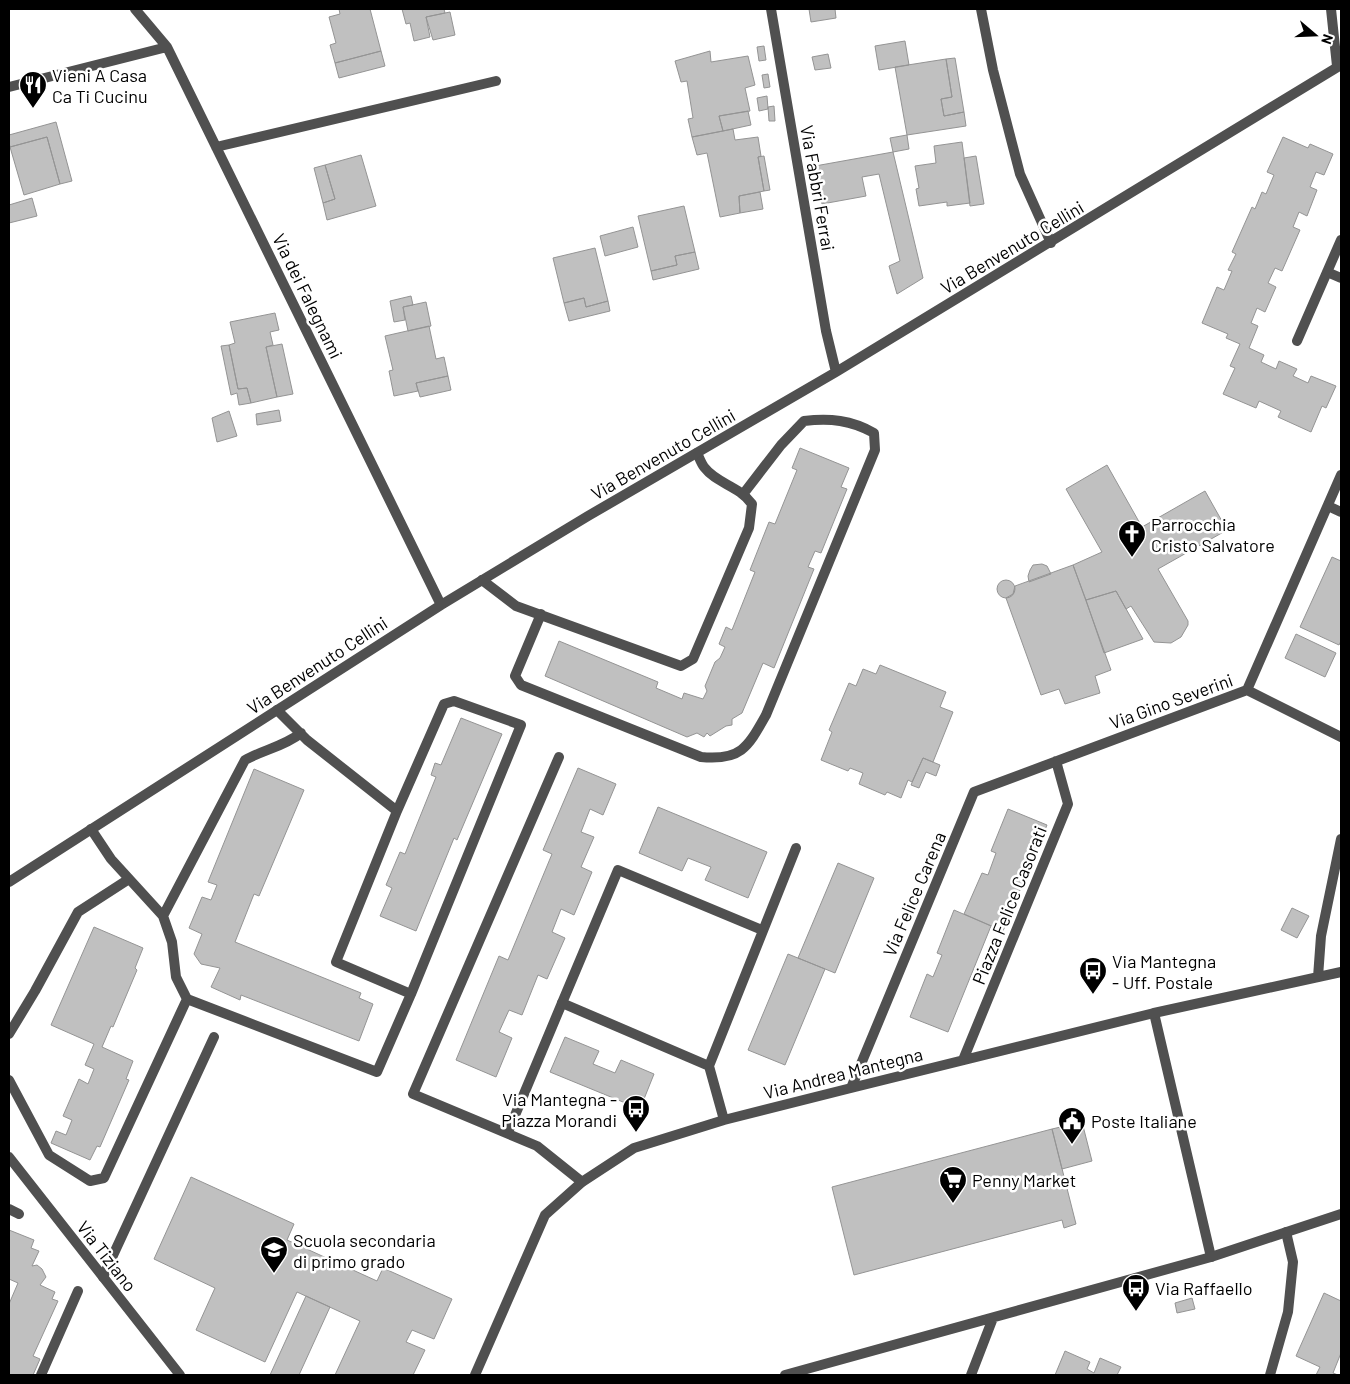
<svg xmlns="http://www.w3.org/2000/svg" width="1350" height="1384" font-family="Barlow,sans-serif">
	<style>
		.building { fill: #c0c0c0; stroke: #949494 }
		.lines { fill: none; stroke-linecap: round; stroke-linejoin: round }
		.service { stroke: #505050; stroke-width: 10 }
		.minor { stroke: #505050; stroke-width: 10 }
		.labels { text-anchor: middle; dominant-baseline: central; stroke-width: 5; stroke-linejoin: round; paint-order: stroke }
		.poi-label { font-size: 18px; fill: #000; stroke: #fff; text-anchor: start }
		.street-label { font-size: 18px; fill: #000; stroke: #fff }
	</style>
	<rect width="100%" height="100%" fill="#fff"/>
	<path class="building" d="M339 9H370L381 51 335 63 330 45 336 43 329 17 340 14Z
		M402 9H444L445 13 426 17 430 37 414 41 410 23 406 24Z
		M809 9H835L836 18 811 22Z
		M450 12 455 35 433 40 426 17Z
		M905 41 909 65 879 70 875 46Z
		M764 46 766 60 759 61 757 47Z
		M381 51 385 66 339 78 335 63Z
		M710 51 711 62 748 56 755 85 745 88 750 111 719 116 723 131 692 137 688 119 693 118 687 81 681 82 675 61Z
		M828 54 831 68 815 70 812 57Z
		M955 58 964 112 944 116 941 99 952 97 946 59Z
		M946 59 952 97 941 99 944 116 964 112 966 126 907 135 895 67Z
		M768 74 770 87 764 88 762 75Z
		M767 96 768 109 759 111 757 98Z
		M774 106 775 121H769L768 107Z
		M748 111 751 125 723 131 719 116Z
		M56 122 72 181 60 184 47 137 10 147 9 142V135Z
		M733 129 735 140 758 137 761 156 758 157 764 191 739 196 740 213 720 217 707 153 697 155 692 137Z
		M907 135 909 149 893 152 890 138Z
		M47 137 60 184 24 195 10 147Z
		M1283 137 1308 148 1310 144 1333 154 1324 175 1316 172 1310 187 1317 190 1307 216 1299 212 1293 227 1300 230 1282 271 1275 268 1268 283 1276 287 1265 312 1257 308 1251 323 1258 326 1249 348 1264 355 1261 362 1276 369 1279 361 1297 369 1293 376 1308 383 1311 376 1336 386 1326 408 1322 406 1311 432 1278 417 1281 411 1259 401 1256 408 1223 394 1235 368 1230 366 1240 344 1226 338 1228 334 1202 323 1217 287 1224 290 1232 271 1228 270 1236 254 1232 252 1252 207 1255 209 1262 192 1266 194 1274 175 1267 172Z
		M962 142 970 203 947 206V202L919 206 916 189 919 188 915 166 936 163 934 146Z
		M893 152 923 278 897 294 889 266 900 261 879 174 862 177 866 196 822 204 815 166Z
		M361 155 376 206 327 220 323 203 335 199 325 165Z
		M764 156 770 190 764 191 758 157Z
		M976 156 984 204 970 206 964 158Z
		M325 165 335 199 323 203 314 168Z
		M760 192 763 209 740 213 739 196Z
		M32 198 37 216 9 223V205Z
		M684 206 695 252 675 256 677 265 651 271 638 216Z
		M633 227 638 247 605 256 600 236Z
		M595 248 608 301 586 307 584 298 564 303 553 258Z
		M695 252 699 269 653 280 651 271 677 265 675 256Z
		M411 296 413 305 403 307 405 320 394 322 390 301Z
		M584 298 586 307 608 301 610 311 569 321 564 303Z
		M426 302 431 326 408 331 403 307Z
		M275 313 279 330 270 332 273 345 266 347 277 397 251 403 247 388 238 389 229 345 235 343 230 322Z
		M429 326 436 359 444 357 448 376 416 383 418 391 394 396 389 371 393 370 385 336Z
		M282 344 293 394 277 397 266 347Z
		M229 345 238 389 247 388 251 403 239 405 237 393 231 395 221 346Z
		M448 376 451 390 420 397 416 383Z
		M279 410 281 421 257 425 256 414Z
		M229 411 237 436 217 442 212 418Z
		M800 448 849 468 841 487 847 489 821 553 815 551 808 567 814 569 774 668 763 663 742 713 732 719V725L726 726 710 736 707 733 704 737 697 733 687 737 545 676 559 641 658 682 656 688 682 699 684 693 703 699 707 691 705 686 715 662 720 658 725 647 719 644 726 627 732 630 755 572 750 570 769 522 775 524 797 470 792 468Z
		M1107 465 1142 527 1205 491 1227 530 1158 569 1188 621V625L1181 637 1171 643 1154 642 1131 606 1126 609 1116 591 1086 600 1073 565 1102 552 1066 489Z
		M1332 557 1341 561V641L1339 645 1300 627Z
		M1042 564 1047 566 1051 574 1029 582 1028 576 1030 570 1033 565Z
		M1073 565 1111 670 1095 676 1100 693 1065 704 1059 689 1041 695 1006 598 1013 594 1015 586Z
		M997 589a9 9 0 1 1 18 0a9 9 0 1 1-18 0Z
		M1116 591 1143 639 1104 653 1086 600Z
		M1296 634 1336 653 1325 677 1285 658Z
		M880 665 946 692 940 707 953 712 933 762 923 758 912 782 908 780 901 798 887 792 885 795 859 784 863 773 850 768 848 771 821 760 832 732 829 730 849 683 856 686 863 669 876 674Z
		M461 718 502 734 457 840 454 838 416 931 380 916 392 888 386 885 400 852 405 854 436 777 431 775 435 763 441 765Z
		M923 758 940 765 936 776 926 772 919 788 911 785Z
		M578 768 616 784 603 815 590 809 581 832 594 837 581 867 592 872 574 915 561 909 552 932 565 938 547 979 538 975 522 1015 509 1010 499 1032 512 1038 496 1077 456 1060 499 956 508 960 552 854 543 850Z
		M254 769 304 790 259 896 254 894 235 942 361 993 359 998 373 1004 359 1041 241 995 240 1000 211 987 220 968 201 964 194 954 202 934 189 928 202 897 211 900 217 885 208 882Z
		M658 807 767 852 748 898 705 880 711 867 688 858 682 871 639 853Z
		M1008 809 1047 825 1003 931 964 914 982 873 988 875 996 853 991 851Z
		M838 863 874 878 835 973 798 958Z
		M1292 908 1309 916 1297 938 1281 930Z
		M954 910 991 926 948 1032 910 1017 927 974 933 977 942 955 937 953Z
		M94 927 143 948 135 968 137 970 113 1027 111 1026 102 1047 133 1061 126 1079 129 1080 100 1147 97 1146 90 1160 51 1143 56 1131 66 1135 72 1120 63 1116 79 1079 88 1084 94 1069 85 1065 94 1044 51 1025Z
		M788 954 825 969 785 1065 748 1050Z
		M565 1037 599 1051 593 1064 615 1073 621 1060 654 1074 640 1109 550 1072Z
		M1082 1122 1092 1161 1062 1169 1052 1129Z
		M1052 1129 1076 1224 1064 1228 1062 1220 854 1275 832 1187Z
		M191 1177 294 1224 287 1240 377 1281 383 1268 452 1299 434 1339 412 1330 406 1342 425 1350 413 1375H335L360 1321 297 1292 265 1362 196 1330 215 1288 154 1259Z
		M9 1230 34 1240 31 1248 39 1251 32 1266 37 1265 42 1269 46 1277 40 1285 55 1292 52 1299 58 1301 33 1356 40 1359 33 1375H9V1304L18 1283 9 1279Z
		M1324 1293 1341 1301V1353L1333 1373 1338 1375H1316L1320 1367 1296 1356Z
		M306 1296 330 1307 299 1375H270Z
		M1192 1298 1195 1309 1177 1313 1175 1303Z
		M1065 1351 1090 1362 1087 1369 1094 1373 1100 1358 1121 1367 1117 1375H1055Z"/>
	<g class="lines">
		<path class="service" d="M1327 272 1341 278
			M1297 341 1341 240
			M482 580 516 606 681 666 693 659 749 528 752 504C738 485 717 484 704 467 701 463 699 457 697 453
			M541 614 515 676 521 685 701 757C741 761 748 747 766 715L875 450 874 433C851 420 830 418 804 421L781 445 744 493
			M559 757 413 1094 537 1146 582 1182
			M397 811 444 704 454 701 521 725 411 994
			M91 829 111 859 163 916 172 942 176 977 187 999 377 1072 411 994 336 962 397 811 307 740 277 710
			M163 916 245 760C263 750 285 746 301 733
			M1154 1013 1211 1257
			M9 1034 35 991 78 912 129 879
			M9 1080 49 1155 90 1181 104 1178 187 999
			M508 1132 562 1003
			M9 1209 19 1214
			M103 1277 214 1037
			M41 1375 78 1291
			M1270 1375 1288 1312 1293 1262 1286 1232"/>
		<path class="minor" d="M135 9 167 47 441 605
			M771 9 826 331 836 372
			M981 9 993 70 1020 174 1051 243
			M1331 9 1337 66
			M9 87 167 47
			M216 147 496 81
			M1328 506 1341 512
			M1247 690 1341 737
			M9 882 441 605 588 516 836 372 1341 65
			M1318 977 1321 936 1341 839
			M963 1060 1068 804 1056 761
			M709 1066 562 1003 618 870 762 930
			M851 1088 974 792 1247 690 1341 475
			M724 1120 709 1066 796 848
			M9 1157 180 1375
			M475 1375 545 1215 582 1182 634 1148 724 1120 851 1088 1154 1013 1341 972
			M785 1375 1211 1257 1341 1214
			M971 1375 993 1318"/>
	</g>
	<defs>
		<symbol id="restaurant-pin" viewBox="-11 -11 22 30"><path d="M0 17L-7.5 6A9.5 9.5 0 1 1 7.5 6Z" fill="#000" stroke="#fff"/><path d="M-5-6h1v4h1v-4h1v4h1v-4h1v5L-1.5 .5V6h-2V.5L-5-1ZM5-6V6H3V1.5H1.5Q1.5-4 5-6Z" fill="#fff"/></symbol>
		<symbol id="church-pin" viewBox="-11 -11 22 30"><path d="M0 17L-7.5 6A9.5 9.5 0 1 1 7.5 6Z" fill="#000" stroke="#fff"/><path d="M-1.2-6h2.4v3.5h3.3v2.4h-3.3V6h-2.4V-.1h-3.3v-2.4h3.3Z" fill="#fff"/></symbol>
		<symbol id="bus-pin" viewBox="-11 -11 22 30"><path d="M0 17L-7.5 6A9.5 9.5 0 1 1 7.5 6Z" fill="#000" stroke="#fff"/><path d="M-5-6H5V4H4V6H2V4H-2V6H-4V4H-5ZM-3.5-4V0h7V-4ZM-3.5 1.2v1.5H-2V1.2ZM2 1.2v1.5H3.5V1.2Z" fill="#fff"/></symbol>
		<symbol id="civic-pin" viewBox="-11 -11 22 30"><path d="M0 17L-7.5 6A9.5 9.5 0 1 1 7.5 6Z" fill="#000" stroke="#fff"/><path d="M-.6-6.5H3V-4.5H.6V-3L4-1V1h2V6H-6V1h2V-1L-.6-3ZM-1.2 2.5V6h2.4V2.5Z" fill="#fff"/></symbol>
		<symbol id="supermarket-pin" viewBox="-11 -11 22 30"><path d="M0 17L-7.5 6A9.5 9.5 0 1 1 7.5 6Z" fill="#000" stroke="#fff"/><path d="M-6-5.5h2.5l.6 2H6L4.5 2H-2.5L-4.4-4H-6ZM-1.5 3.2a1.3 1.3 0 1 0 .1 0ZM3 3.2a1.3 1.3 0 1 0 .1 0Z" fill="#fff"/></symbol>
		<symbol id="school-pin" viewBox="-11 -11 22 30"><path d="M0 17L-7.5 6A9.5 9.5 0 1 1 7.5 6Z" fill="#000" stroke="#fff"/><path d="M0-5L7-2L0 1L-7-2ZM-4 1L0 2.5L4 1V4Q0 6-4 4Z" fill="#fff"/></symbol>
	</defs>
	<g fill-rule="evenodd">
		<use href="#restaurant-pin" x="17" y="69" width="32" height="43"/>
		<use href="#church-pin" x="1116" y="518" width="32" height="43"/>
		<use href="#bus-pin" x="1077" y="955" width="32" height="43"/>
		<use href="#bus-pin" x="620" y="1093" width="32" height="43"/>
		<use href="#civic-pin" x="1056" y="1105" width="32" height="43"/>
		<use href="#supermarket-pin" x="937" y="1164" width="32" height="43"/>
		<use href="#school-pin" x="258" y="1234" width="32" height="43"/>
		<use href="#bus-pin" x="1120" y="1272" width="32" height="43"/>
	</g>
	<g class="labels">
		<g class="poi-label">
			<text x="52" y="75">Vieni A Casa<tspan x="52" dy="21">Ca Ti Cucinu</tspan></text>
			<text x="1151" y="524">Parrocchia<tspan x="1151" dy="21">Cristo Salvatore</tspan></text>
			<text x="1112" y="961">Via Mantegna<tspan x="1112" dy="21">- Uff. Postale</tspan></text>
			<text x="617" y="1099" text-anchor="end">Via Mantegna -<tspan x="617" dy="21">Piazza Morandi</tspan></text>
			<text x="1091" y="1121">Poste Italiane</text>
			<text x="972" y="1180">Penny Market</text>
			<text x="293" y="1240">Scuola secondaria<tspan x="293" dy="21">di primo grado</tspan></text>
			<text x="1155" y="1288">Via Raffaello</text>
		</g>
		<g class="street-label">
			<text transform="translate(818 188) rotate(80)">Via Fabbri Ferrai</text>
			<text transform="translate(1012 247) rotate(-31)">Via Benvenuto Cellini</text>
			<text transform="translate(308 296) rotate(64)">Via dei Falegnami</text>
			<text transform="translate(663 454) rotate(-30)">Via Benvenuto Cellini</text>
			<text transform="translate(317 665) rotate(-33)">Via Benvenuto Cellini</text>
			<text transform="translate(1171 701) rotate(-20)">Via Gino Severini</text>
			<text transform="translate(914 894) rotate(-67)">Via Felice Carena</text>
			<text transform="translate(1009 905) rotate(-68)">Piazza Felice Casorati</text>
			<text transform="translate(843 1073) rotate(-14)">Via Andrea Mantegna</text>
			<text transform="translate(107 1256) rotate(52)">Via Tiziano</text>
		</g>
	</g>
	<rect width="1350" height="1384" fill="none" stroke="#000000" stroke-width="20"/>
	<g transform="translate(1315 35) rotate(109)" stroke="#ffffff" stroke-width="4" paint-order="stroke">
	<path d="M0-4L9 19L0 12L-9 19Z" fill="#000000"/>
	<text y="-8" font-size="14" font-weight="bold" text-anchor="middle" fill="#000000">N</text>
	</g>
</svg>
